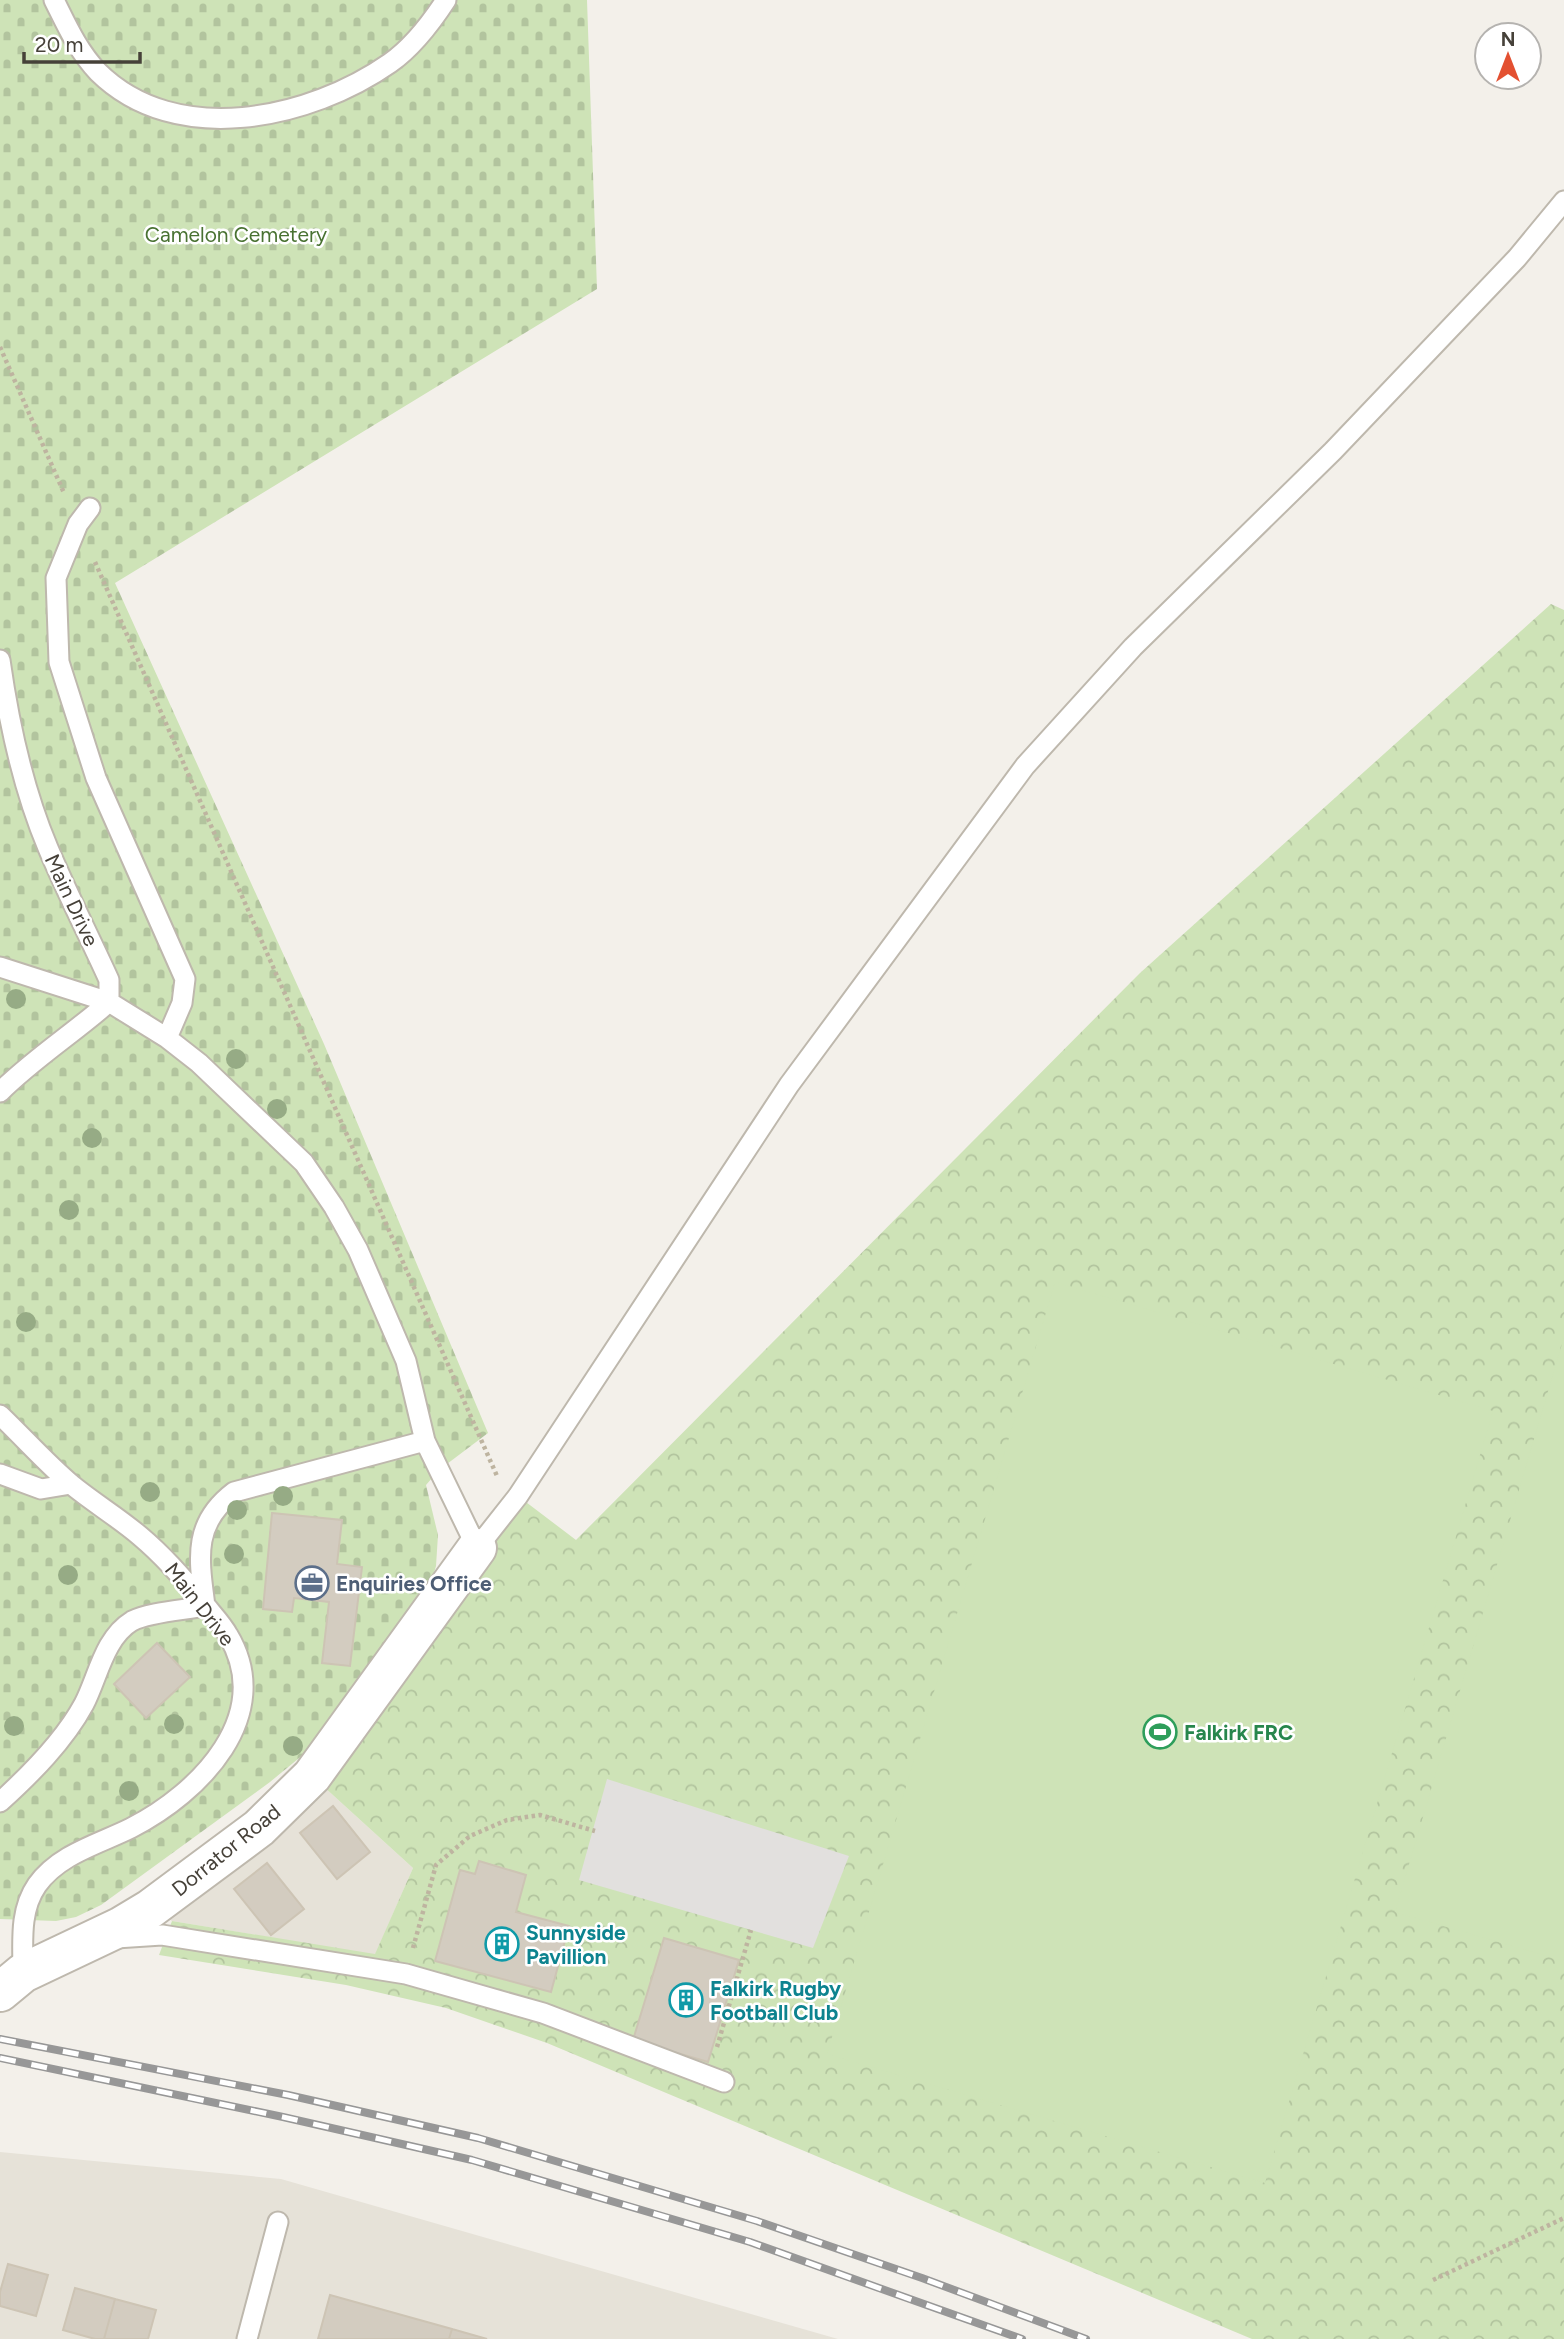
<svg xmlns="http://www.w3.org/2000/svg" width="1564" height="2339" font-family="Figtree,sans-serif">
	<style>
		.residential { fill: #e6e2d8 }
		.forest { fill: url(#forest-crowns) }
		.cemetery { fill: url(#cemetery-stones) }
		.pitch { fill: #cee3b7 }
		.parking { fill: #e2e0de }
		.building { fill: #d3ccc0; stroke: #cdc4b4; stroke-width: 2 }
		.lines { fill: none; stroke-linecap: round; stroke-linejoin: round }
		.lane-casing { stroke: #beb8ad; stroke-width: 23 }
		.street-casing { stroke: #beb8ad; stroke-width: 42 }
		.path { stroke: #beb4a0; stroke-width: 4.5; stroke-dasharray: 3.5 3.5; stroke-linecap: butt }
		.lane { stroke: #fff; stroke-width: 19 }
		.street { stroke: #fff; stroke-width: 38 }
		.rail-casing { stroke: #979797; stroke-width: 8 }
		.rail { stroke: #fff; stroke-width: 5; stroke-dasharray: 16; stroke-linecap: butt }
		.tree { fill: #96ab85 }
		.labels { text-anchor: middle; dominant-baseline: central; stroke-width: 5; stroke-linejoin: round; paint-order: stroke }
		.park-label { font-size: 21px; fill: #497232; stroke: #fff }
		.street-label { font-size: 21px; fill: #464139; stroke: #fff }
		.service-label { font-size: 21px; font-weight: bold; fill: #4e5e75; stroke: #fff; text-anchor: start }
		.leisure-label { font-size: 21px; font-weight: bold; fill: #27864d; stroke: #fff; text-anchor: start }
		.culture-label { font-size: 21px; font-weight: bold; fill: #0d838f; stroke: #fff; text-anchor: start }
	</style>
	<defs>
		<pattern id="forest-crowns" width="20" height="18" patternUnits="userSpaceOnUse" patternTransform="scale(1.75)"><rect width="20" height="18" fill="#cee3b7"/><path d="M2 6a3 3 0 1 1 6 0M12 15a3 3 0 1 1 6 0" fill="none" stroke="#b2c49e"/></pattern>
		<pattern id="cemetery-stones" width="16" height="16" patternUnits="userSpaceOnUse" patternTransform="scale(1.75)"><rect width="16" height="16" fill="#cee3b7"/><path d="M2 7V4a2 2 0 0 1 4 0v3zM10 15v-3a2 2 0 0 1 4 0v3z" fill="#b2c49e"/></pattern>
	</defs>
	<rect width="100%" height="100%" fill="#f3f0ea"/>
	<path class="residential" d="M312 1776 413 1868 375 1955 172 1921 150 1909Z
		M0 2152 281 2179 838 2339H0Z"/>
	<path class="forest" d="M1551 604 1564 610V2339H1252L547 2043 446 2008 346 1985 159 1955 172 1921 375 1954 413 1868 312 1776 518 1496 576 1540 1140 973Z"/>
	<path class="cemetery" d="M0 0H587L597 289 115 583 324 1044 488 1433 439 1470 426 1485 438 1535 436 1566 427 1597 357 1696 304 1754 270 1782 101 1905 76 1917 56 1921 0 1919Z"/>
	<path class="pitch" d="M1055 1282 1493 1411 1265 2183 827 2054Z
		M1564 1337V1961L1395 1912Z"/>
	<path class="parking" d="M607 1779 849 1856 813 1948 579 1880Z"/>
	<path class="building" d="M272 1513 342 1520 337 1564 362 1567 350 1666 322 1663 329 1602 294 1598 292 1612 263 1609Z
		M157 1643 190 1677 146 1718 114 1684Z
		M333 1806 370 1852 337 1879 300 1833Z
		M479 1861 526 1875 516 1912 569 1926 551 1992 435 1961 460 1870 475 1874Z
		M267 1863 304 1909 271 1935 234 1889Z
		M664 1938 739 1960 708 2062 633 2040Z
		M8 2264 48 2275 36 2316 0 2306V2292Z
		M75 2288 115 2299 104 2339H95L63 2330Z
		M330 2295 452 2329 449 2339H318Z
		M115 2299 156 2310 148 2339H104Z
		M452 2329 487 2339H449Z"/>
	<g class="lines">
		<defs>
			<path id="lane" d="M54 0C67 26 78 51 98 72 176 149 310 119 390 63 413 47 431 23 446 0
				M90 508 78 524 56 578 59 662 96 778 185 979 182 1003 167 1038
				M0 660C9 724 23 789 48 848 67 893 89 936 109 980V1002C74 1033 33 1059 0 1092
				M0 967 109 1002 167 1038 199 1063 304 1163 334 1207 358 1250 406 1361 425 1441 477 1548 518 1496 789 1085 1025 766 1133 647 1333 451 1517 258 1564 201
				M0 1415C24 1438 47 1464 72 1485 94 1503 119 1518 140 1536 165 1557 185 1580 205 1605 213 1615 222 1624 228 1635 276 1715 200 1793 131 1828 99 1844 59 1854 37 1885 19 1911 23 1943 23 1973
				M0 1474 41 1489 71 1484
				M0 1802C31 1774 64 1741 84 1704 98 1677 104 1638 132 1621 149 1612 185 1610 205 1606 199 1559 192 1524 234 1492L425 1441
				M116 1938 162 1935 406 1974 543 2013 724 2082
				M247 2339 278 2222"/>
			<path id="street" d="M0 1992 23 1973 120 1927 150 1909 259 1828 312 1776 477 1548"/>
		</defs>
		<use href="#lane" class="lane-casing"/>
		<use href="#street" class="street-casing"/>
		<path class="path" d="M0 347 64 493
			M95 562 497 1476
			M413 1948 436 1865 470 1836 507 1820 540 1815 595 1831
			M717 2047 751 1930
			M1433 2280 1564 2218"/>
		<use href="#lane" class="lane"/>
		<use href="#street" class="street"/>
		<defs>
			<path id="rail" d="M0 2039 288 2095 478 2138 757 2221 922 2278 1086 2339
				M0 2058 283 2117 472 2160 750 2242 1022 2339"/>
		</defs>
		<use href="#rail" class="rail-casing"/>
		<use href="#rail" class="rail"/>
	</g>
	<g class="tree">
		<circle cx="16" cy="999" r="10"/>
		<circle cx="236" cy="1059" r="10"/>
		<circle cx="277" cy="1109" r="10"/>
		<circle cx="92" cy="1138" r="10"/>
		<circle cx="69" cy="1210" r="10"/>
		<circle cx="26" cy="1322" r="10"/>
		<circle cx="150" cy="1492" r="10"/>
		<circle cx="283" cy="1496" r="10"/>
		<circle cx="237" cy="1510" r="10"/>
		<circle cx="234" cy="1554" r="10"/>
		<circle cx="68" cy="1575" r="10"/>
		<circle cx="174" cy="1724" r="10"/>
		<circle cx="14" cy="1726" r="10"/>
		<circle cx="293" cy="1746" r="10"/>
		<circle cx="129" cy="1791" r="10"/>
	</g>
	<defs>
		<symbol id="office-ring" viewBox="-11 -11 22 22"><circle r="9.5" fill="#fff" stroke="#5c6f8a" stroke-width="1.5"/><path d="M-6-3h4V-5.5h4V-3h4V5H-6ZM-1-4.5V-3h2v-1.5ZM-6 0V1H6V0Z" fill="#5c6f8a"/></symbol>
		<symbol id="stadium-ring" viewBox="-11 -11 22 22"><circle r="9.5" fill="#fff" stroke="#2e9e5b" stroke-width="1.5"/><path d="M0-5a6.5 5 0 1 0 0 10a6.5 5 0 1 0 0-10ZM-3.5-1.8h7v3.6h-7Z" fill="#2e9e5b"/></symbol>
		<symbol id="building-ring" viewBox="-11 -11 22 22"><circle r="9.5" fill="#fff" stroke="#0f9aa8" stroke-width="1.5"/><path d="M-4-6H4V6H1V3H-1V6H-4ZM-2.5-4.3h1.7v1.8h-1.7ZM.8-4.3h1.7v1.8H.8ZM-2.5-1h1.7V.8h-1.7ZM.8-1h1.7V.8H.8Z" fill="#0f9aa8"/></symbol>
	</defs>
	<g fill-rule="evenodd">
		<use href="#office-ring" x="293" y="1564" width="38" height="38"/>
		<use href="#stadium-ring" x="1141" y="1713" width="38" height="38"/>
		<use href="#building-ring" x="483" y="1925" width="38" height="38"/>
		<use href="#building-ring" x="667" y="1981" width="38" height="38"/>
	</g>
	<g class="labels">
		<g class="park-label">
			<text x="236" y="234">Camelon Cemetery</text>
		</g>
		<g class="street-label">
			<text transform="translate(72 900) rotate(65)">Main Drive</text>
			<text transform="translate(200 1604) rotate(52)">Main Drive</text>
			<text transform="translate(226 1850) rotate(-39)">Dorrator Road</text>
		</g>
		<g class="service-label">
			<text x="336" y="1583">Enquiries Office</text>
		</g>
		<g class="leisure-label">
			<text x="1184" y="1732">Falkirk FRC</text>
		</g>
		<g class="culture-label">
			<text x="526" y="1932">Sunnyside<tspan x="526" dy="24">Pavillion</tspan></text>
			<text x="710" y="1988">Falkirk Rugby<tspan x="710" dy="24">Football Club</tspan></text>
		</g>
	</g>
	<g transform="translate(1508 56)"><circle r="33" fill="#ffffff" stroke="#b5b3b0" stroke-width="2"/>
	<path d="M0-5L12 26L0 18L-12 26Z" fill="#e35031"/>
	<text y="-10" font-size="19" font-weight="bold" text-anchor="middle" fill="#464139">N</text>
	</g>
	<path d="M24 52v10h116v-10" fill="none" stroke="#464139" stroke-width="3.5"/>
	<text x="35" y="52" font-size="21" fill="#464139" stroke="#ffffff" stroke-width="5" paint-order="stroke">20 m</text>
</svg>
